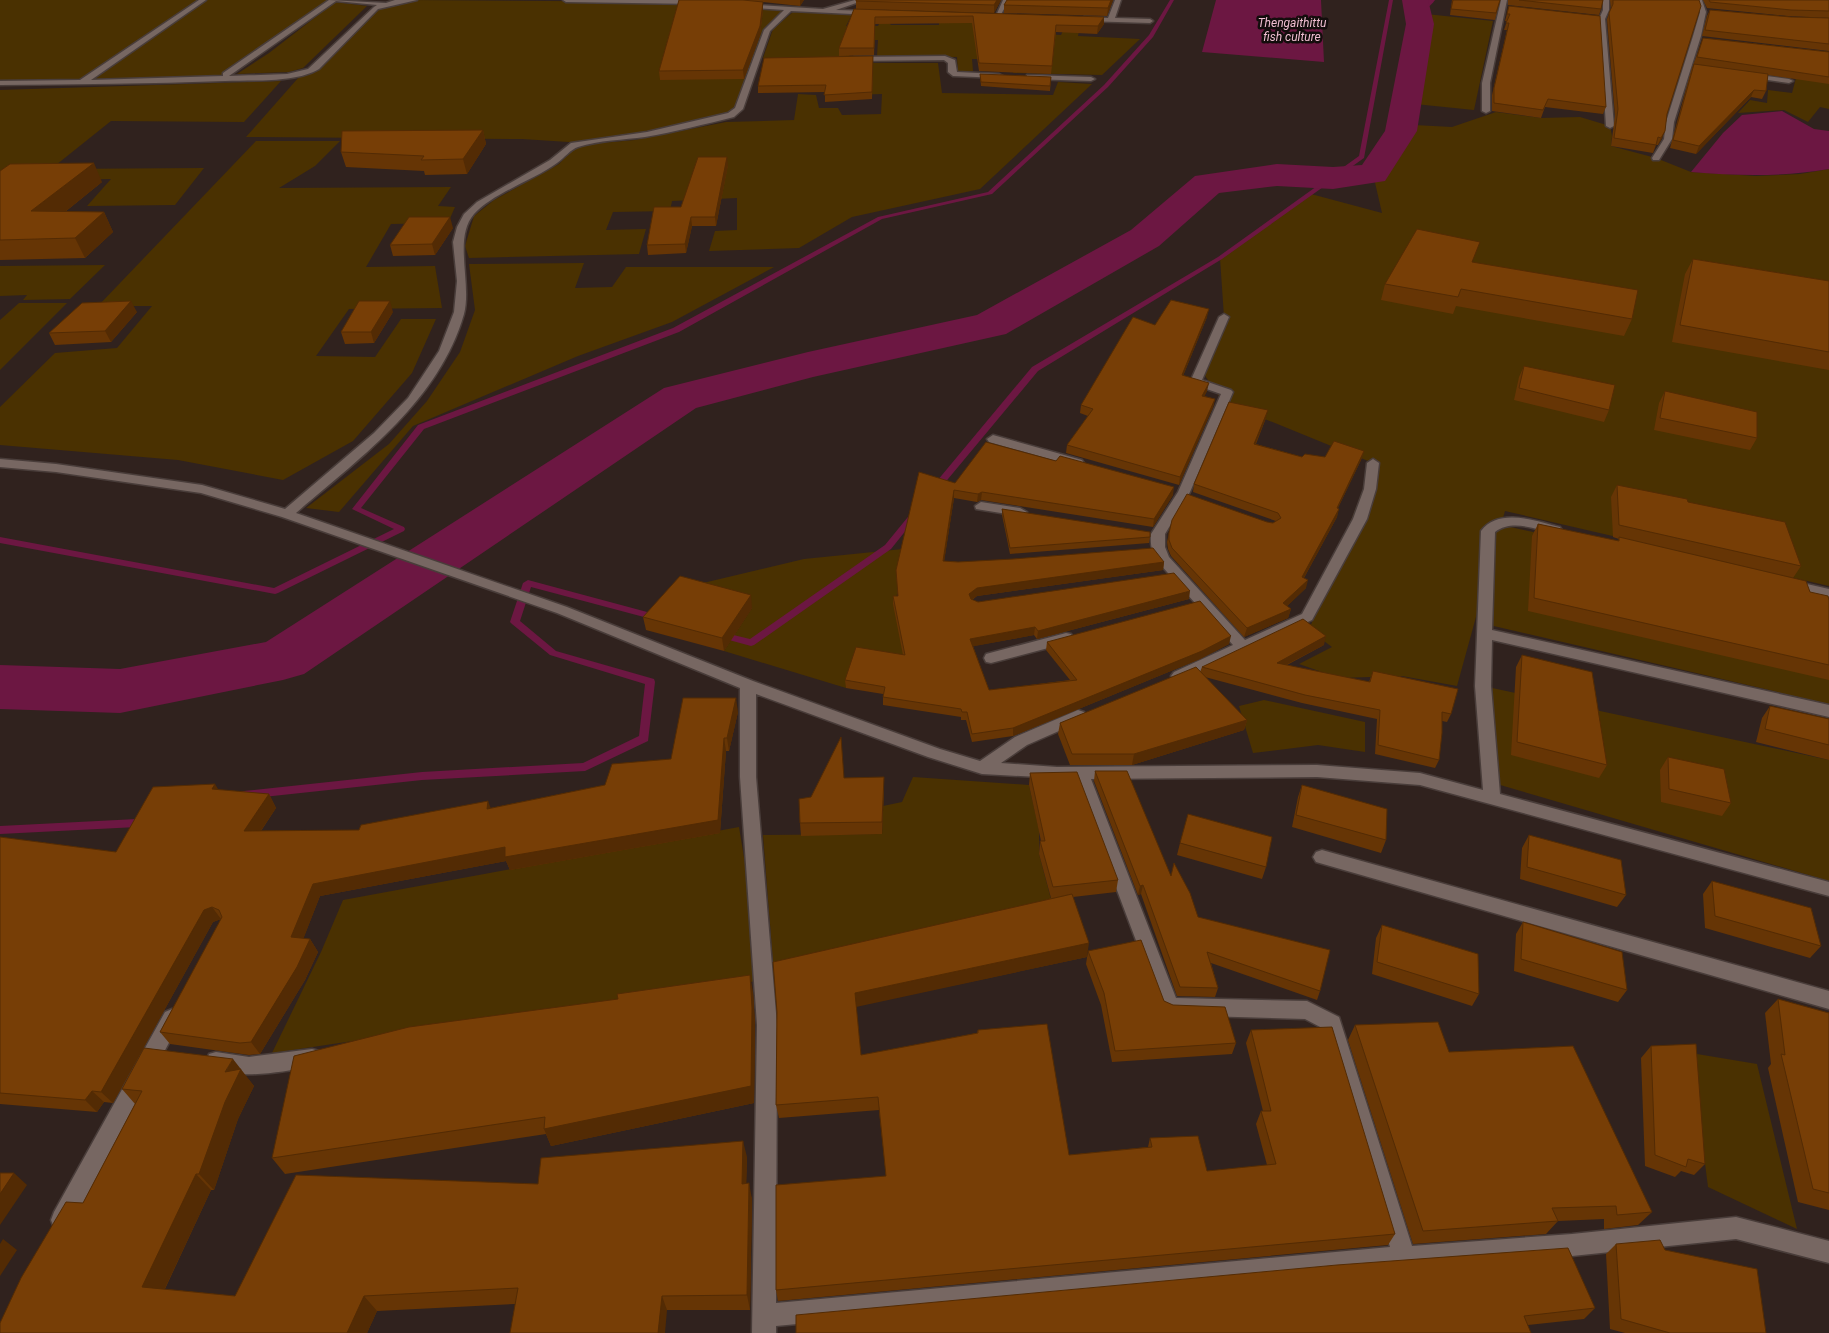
<svg xmlns="http://www.w3.org/2000/svg" width="1829" height="1333" font-family="Roboto,sans-serif">
	<style>
		.green { fill: #4a3101 }
		.water { fill: #6c1742 }
		.lines { fill: none; stroke-linecap: round; stroke-linejoin: round }
		.stream { fill: #6c1742; fill-rule: evenodd }
		.canal { fill: #6c1742; fill-rule: evenodd }
		.river { fill: #6c1742; fill-rule: evenodd }
		.minor-casing { stroke: #493d3a; stroke-width: 3 }
		.minor { fill: #776762; fill-rule: evenodd }
		.wall { fill: #663505 }
		.shaded-wall { fill: #532b04 }
		.building { fill: #773e06; stroke: #532b04 }
		.labels { text-anchor: middle; dominant-baseline: central; stroke-width: 5; stroke-linejoin: round; paint-order: stroke }
		.far-water-label { font-size: 12px; font-style: italic; fill: #f0bed1; stroke: #130d0c }
	</style>
	<rect width="100%" height="100%" fill="#30221e"/>
	<path class="green" d="M0 0H333L226 75 82 82 0 83Z
		M406 0 719 2 789 9 767 30 739 109 697 124 584 143 522 139 246 137 299 77 316 67 372 11 395 2Z
		M335 2 367 6 303 68 289 72 237 74 269 53Z
		M793 12 852 14 846 26H878L880 22 889 23 891 25H939V22L975 23 1031 33 1061 35 1067 22H1081L1078 36 1140 39 1102 75 1013 73 1017 59H972L973 71H958L957 57 877 56 878 40H852L849 57 763 58 773 29Z
		M1426 14 1493 21 1474 110 1415 104Z
		M853 63H938L942 93 1053 95 1058 82 1092 84 980 189 852 217 799 248 709 251 715 231 737 230V198L672 201 670 211 613 212 606 230 646 229 639 254 469 258 465 246 474 216 494 200 559 164 571 151 579 147 601 143 635 140 726 122 794 120 798 94 816 95 819 108H838L842 115 881 114 882 94 854 95Z
		M1799 67 1829 73V109L1820 107 1808 122 1784 110 1738 113 1750 100 1767 103 1768 90 1792 93Z
		M281 81 244 122 111 121 51 169 204 168 175 205 87 206 111 179 11 181 0 188V90Z
		M1496 112 1541 118 1580 117 1610 126 1612 136 1611 146 1656 158 1691 172 1756 176 1800 174 1829 169V586L1505 511 1501 525 1829 598V704L1485 624 1490 566 1457 686 1402 676 1339 678 1299 664 1332 647 1309 630 1373 463 1223 402 1201 370 1224 317 1220 258 1311 194 1382 213 1373 174 1414 125 1452 127Z
		M256 141H340L315 166 279 188 451 187 438 206 455 207 448 223 391 224 366 267 435 266 442 308 349 309 316 356 375 357 401 319H436L412 373 353 441 283 480 178 460 0 445V407L55 353 117 348 152 306H98Z
		M584 263 575 288 612 287 626 267H774L672 322 578 356 413 426 339 512 306 508 389 444 427 401 460 352 475 310 469 264Z
		M105 265 70 299 23 300 27 295 0 296V266Z
		M19 303H67L0 370V320Z
		M903 549 896 571 898 592 893 604 923 627 890 673 856 655 846 688 724 651 752 608 682 588 804 559Z
		M1483 686 1829 760V881L1490 782Z
		M1264 700 1365 722V752L1318 745 1253 753 1239 706Z
		M913 777 1029 785 1039 830V854L1051 899 774 975 763 835 882 834 883 806 902 802Z
		M739 827 764 980 272 1053 321 952 343 900Z
		M1691 1053 1757 1064 1797 1229 1708 1187Z"/>
	<path class="water" d="M1216 0H1321L1324 62 1202 52Z
		M1782 111 1814 129 1829 131V169C1783 177 1738 176 1691 172L1723 133 1742 115Z"/>
	<g class="lines">
		<path class="stream" d="M1170 0H1174L1153 37 1108 87 992 194 882 219 679 332 424 429 361 508 404 527 405 529 404 531 278 593 275 594 0 543V537L274 588 394 529 352 509 418 425 673 328 878 217 988 192 1104 85 1149 35Z
			M1389 0H1393L1364 158 1222 259 1038 371 938 491H932V487L1032 367 1218 257 1359 156Z
			M915 511 919 514 891 549 754 645 751 646 718 637 716 635 718 633 721 632 750 639 885 545 912 512Z
			M528 580 662 616 664 618 662 620 659 621 531 587 520 621 556 651 654 679 655 682 648 741 585 771 422 780 244 799 240 798 238 795 240 792 244 791 422 772 583 763 639 736 645 684 550 655 512 624 510 622 523 583Z
			M146 816 150 817 152 820 150 823 137 827 0 834V826L137 819Z"/>
		<path class="canal" d="M1418 0H1435C1429 8 1422 14 1412 11L1410 8Z"/>
		<path class="river" d="M1402 0H1428L1434 24 1417 131 1385 181 1333 189 1277 186 1219 193 1159 246 1006 334 813 377 696 408 304 674 283 680 120 713 0 709V665L120 669 266 642 664 388 808 352 977 315 1131 230 1195 176 1277 164 1333 167 1362 165 1385 131 1406 24Z"/>
		<defs>
			<path id="minor" d="M199 0H206L91 80 223 76V73L329 0 386 3 395 0H417L378 9 319 69C296 83 252 80 225 81 150 84 75 84 0 85V81L80 80ZM336 1 377 5 374 7 308 69 287 74 229 76Z
				M563 0H696L700 2 697 4 566 2Z
				M855 0H865L836 10 872 11 875 13 872 15 791 11 770 31 743 109 734 117C705 124 675 132 645 137 624 140 599 140 578 147 571 149 564 158 557 163 534 180 493 193 474 214 453 238 472 283 464 314 439 401 361 457 296 513L567 607 753 681 940 749 980 761 1015 737 1078 710 1084 712 1086 716 1084 720 1027 745 1001 763 1057 767 1317 765 1420 773 1483 790 1475 686 1481 531C1499 507 1536 521 1560 527L1562 530 1555 534C1536 529 1512 519 1495 532L1492 630 1829 705V717L1492 640 1491 686 1500 794 1829 882V896L1420 785 1317 777 1091 779 1176 998 1307 1001 1339 1017 1412 1246 1572 1234 1736 1217 1829 1241V1263L1736 1239 1572 1256 1330 1274 776 1326V1333H752L757 1025 740 777V688L557 613 282 517 201 493 56 472 0 467V459L56 464 202 485 285 509 374 433 408 398 439 351 454 312 457 281 453 242 457 227 464 214 477 202 550 160 571 143 647 132 728 113 735 108 764 30 784 10 742 7 739 5 740 4 823 9ZM756 694 928 757 982 774 1075 779 1163 1012 1170 1015 1305 1019 1324 1029 1390 1247 776 1303 777 1025 756 777Z
				M1003 0H1009L999 18H995Z
				M1115 0H1121L1115 18 1150 19 1153 21 1150 23 1084 21 1081 19 1084 17 1108 18Z
				M1501 0H1507L1490 83V111L1486 113 1482 111V83Z
				M1603 0H1609V10L1605 19 1614 126 1610 128 1606 126 1599 19 1603 10Z
				M1696 0H1702L1706 12 1701 36 1674 122 1672 139 1659 160H1653L1652 158 1664 139 1666 122 1693 36 1700 12Z
				M945 56 955 60 957 72 999 74 1003 76 999 78 953 76 948 72V63L944 60 854 61 850 59 854 57Z
				M1744 73 1789 79 1793 81 1789 83 1747 77 1743 75Z
				M1027 75 1091 77 1095 79 1091 81 1030 79H1027Z
				M1224 314 1229 317 1202 380 1231 390 1233 392 1190 492 1165 534V547L1169 557 1245 640 1302 614 1353 519 1364 489 1367 463 1373 459 1379 463 1376 489 1367 519 1312 620 1179 681 1174 680 1171 676 1174 672 1233 645 1158 562C1152 553 1150 545 1151 534L1178 492 1221 394 1192 384 1190 382 1219 317Z
				M993 435 1082 460 1084 463 1078 467 989 442 987 439Z
				M981 502 1020 508 1027 512 1020 516 976 509 975 506Z
				M1789 580 1829 589V599L1784 588 1782 585 1784 582Z
				M1066 633 1071 634 1073 638 1071 642 991 663 986 662 984 658 986 654Z
				M1322 850 1829 991V1009L1316 862 1313 857 1316 852Z
				M172 1009 179 1012 182 1018 179 1024 70 1228 62 1231 54 1228 51 1220 54 1212 165 1012Z
				M312 1049 319 1051 322 1058 319 1065 312 1067C278 1072 242 1080 209 1068L206 1061 209 1054 216 1052 249 1057Z"/>
		</defs>
		<use href="#minor" class="minor-casing"/>
		<use href="#minor" class="minor"/>
	</g>
	<path class="wall" d="M679 0H804L800 6 763 2V10L760 35 744 79 660 80 659 71Z
		M1001 0 994 13 856 9V1Z
		M1113 0 1107 16 1004 13V5Z
		M1452 0H1500L1495 20 1450 15Z
		M1508 0H1603L1601 9 1599 15 1508 5Z
		M1610 0H1699L1667 114 1662 138 1658 145H1656L1653 153 1611 146 1615 116 1607 19 1611 9Z
		M1703 0H1829V18L1788 16 1707 8Z
		M1509 6 1606 107 1603 114 1545 107 1541 118 1492 111V95L1507 30H1504L1507 21H1505Z
		M854 9 1104 24 1097 34 1056 32 1051 74 979 71 972 23 875 24 874 55 839 56V48Z
		M1710 10 1791 17 1829 18V51L1702 36 1707 16Z
		M1703 38 1829 52V84L1768 75 1766 91 1762 99 1751 97 1696 154 1670 148 1691 71Z
		M873 56 872 99 825 102V92L758 93V86Z
		M980 74 1051 77 1050 91 981 86Z
		M483 130 486 144 467 174 425 175 424 171 346 167 341 152Z
		M728 165 716 226H692L686 253 648 255 647 245 681 207Z
		M0 171 102 182 65 212H104L113 232 85 258 0 260Z
		M453 228 435 255 393 256 390 245Z
		M1693 259 1829 281V370L1672 342 1685 274Z
		M1473 262 1632 319 1624 336 1456 306 1453 314 1381 300 1385 284Z
		M137 312 111 342 55 345 49 333Z
		M393 312 374 343 345 344 341 332Z
		M1207 317 1183 376 1207 391 1204 396 1215 399 1213 407 1179 485 1066 453 1067 445 1088 416 1080 413 1081 405 1155 325Z
		M1524 366 1609 410 1604 422 1514 400 1519 377Z
		M1665 391 1757 438 1750 450 1654 430 1659 403Z
		M1266 418 1256 444 1302 457H1325L1364 451 1361 460 1338 508 1337 517 1304 578 1306 588 1287 606 1291 609 1288 618 1244 637 1171 556 1168 549 1167 542 1169 533 1267 522 1273 523 1276 521 1193 492 1194 484Z
		M955 483 1173 495 1153 527 981 500 977 502 954 498 944 561 958 562H1164L1163 570 977 596 972 600 978 602 1189 599 1037 639 1034 635 973 646 989 690 1070 680 1046 650 1047 642 1229 644 1200 659 1013 736 972 742 966 720H961V717L883 705V694L846 688 845 680 903 655 893 604V596H898L896 570Z
		M1617 485 1688 502 1801 566 1793 578 1810 592 1829 600V680L1528 611 1532 536 1538 524 1618 541 1619 539 1613 537 1611 497Z
		M1002 509 1150 537 1149 543 1010 554 1002 515Z
		M752 608 724 651 646 630 643 617Z
		M1324 645 1287 665 1369 682 1373 671 1451 714 1447 722 1442 721 1439 760 1435 768 1375 754 1377 719 1302 703 1205 677 1247 720 1244 730 1132 765H1070L1058 734 1060 723 1200 672 1202 667Z
		M1522 655 1607 765 1599 778 1511 755 1516 667Z
		M1770 706 1829 719V760L1756 742 1762 718Z
		M738 712 729 751H726L720 833 510 870 506 861 320 896 303 939H310L318 952 305 980 260 1054 249 1055 170 1044 160 1032 221 919 213 922 113 1103 104 1102 97 1112 0 1104V837L116 852 218 790 269 794 276 808 261 831 359 830 491 808 605 785 671 759Z
		M1668 757 1731 803 1722 816 1661 802 1660 770Z
		M1095 771 1171 876 1198 917 1320 991 1317 1000 1211 963 1218 988 1215 997 1177 996 1141 894 1138 895 1094 781Z
		M1030 773 1118 880 1116 892 1073 897 1087 957 856 1006 861 1055 977 1033 978 1030 1069 1155 1148 1147 1150 1138 1207 1171 1267 1165 1256 1124 1261 1111H1263L1246 1043 1251 1030 1395 1234 1388 1245 778 1301 776 1290 886 1176 879 1110 779 1118 776 1105 777 1012 1051 898 1039 854 1040 841H1041L1029 785Z
		M1302 785 1386 840 1381 853 1292 827 1298 797Z
		M884 789 882 834 801 836 800 823 811 797Z
		M1529 835 1626 895 1617 907 1520 879 1522 848Z
		M1180 843 1266 867 1262 879 1177 855Z
		M1712 881 1821 946 1810 958 1705 928 1703 894Z
		M1523 922 1627 990 1618 1002 1514 971 1516 934Z
		M1382 925 1479 994 1472 1006 1372 974 1376 938Z
		M1088 951 1164 1001 1236 1043 1232 1054 1112 1062 1101 1005 1086 964Z
		M753 992 755 1025 754 1103 551 1146 546 1134 285 1174 272 1158Z
		M1778 999 1829 1013V1210L1798 1202 1768 1068 1771 1064 1765 1013Z
		M1355 1025 1449 1052 1652 1212 1638 1225 1604 1229V1219L1558 1221 1546 1234 1413 1244 1348 1040Z
		M1651 1046 1705 1164 1694 1175 1681 1171 1675 1177 1645 1166 1641 1058Z
		M240 1069 254 1086 238 1119 214 1190H211L165 1289 235 1296 538 1184 747 1157 746 1183 752 1199 750 1310H667L515 1304 377 1311 367 1333H0L83 1203 135 1104 122 1089Z
		M1616 1244 1665 1250 1766 1333H1625L1610 1329 1606 1254Z
		M1595 1308 1584 1319 1528 1325 796 1333Z"/>
	<path class="shaded-wall" d="M800 0H804L800 6Z
		M997 0H1001L994 13V5Z
		M1111 0H1113L1107 16 1108 8Z
		M763 2V10L760 35 744 79 743 70Z
		M1104 17V24L1097 34 1098 26Z
		M1754 90 1751 97 1696 154 1699 146Z
		M483 130 486 144 467 174 463 159Z
		M1665 131 1662 138 1658 145 1661 138Z
		M727 157 728 165 716 226 715 217Z
		M94 163 102 182 41 231 31 211Z
		M104 212 113 232 85 258 75 238Z
		M450 217 453 228 435 255 432 244Z
		M691 217 692 226 686 253 685 244Z
		M131 301 137 312 111 342 105 331Z
		M390 301 393 312 374 343 371 332Z
		M1209 309 1207 317 1180 383 1182 375Z
		M1209 383 1207 391 1201 404 1202 396Z
		M1215 399 1213 407 1179 485 1180 477Z
		M1268 410 1266 418 1252 452 1254 444Z
		M1364 451 1361 460 1334 516 1337 508Z
		M1174 487 1173 495 1153 527 1154 519Z
		M954 490V498L943 569V561Z
		M982 492 981 500 977 502 978 494Z
		M1339 509 1337 517 1300 585 1302 577Z
		M1164 562 1163 570 977 596 968 602 969 594 977 588Z
		M1308 580 1306 588 1281 612 1283 603Z
		M1190 591 1189 599 1037 639 1038 631Z
		M751 595 752 608 724 651 722 638Z
		M1291 609 1288 618 1244 637 1247 628Z
		M1035 627 1034 635 970 647V639Z
		M1231 636 1229 644 1200 659 1013 736V728Z
		M1326 636 1324 645 1274 671 1277 663Z
		M736 698 738 712 729 751 727 738Z
		M1247 720 1244 730 1132 765 1134 754Z
		M724 738 726 751 720 833 510 870 506 861 320 896 299 950 291 937 313 884 505 847Z
		M884 777V789L882 834V822Z
		M215 784 223 797 212 789Z
		M269 794 276 808 252 844 244 831Z
		M488 801 493 814 487 809Z
		M1143 885 1141 894 1138 895 1140 886Z
		M212 907 221 919 213 922 113 1103 101 1092 204 910Z
		M310 939 318 952 305 980 260 1054 251 1042Z
		M1089 943 1087 957 856 1007 855 993Z
		M750 975 753 992 755 1025 754 1103 551 1146 544 1129Z
		M233 1059 254 1086 238 1119 214 1190 199 1174 225 1072Z
		M92 1091 104 1102 97 1112 85 1100Z
		M743 1141 747 1157 746 1200 742 1184Z
		M14 1173 27 1185 0 1225V1194Z
		M196 1174 211 1190 159 1301 142 1287Z
		M749 1183 752 1199 750 1310 747 1295Z
		M3 1239 17 1250 0 1276V1244Z
		M364 1296 377 1311 367 1333H347Z
		M662 1296 667 1310 665 1333H658Z"/>
	<path class="building" d="M679 0H743L763 2 760 26 743 70 659 71Z
		M856 0H997L994 5 856 1Z
		M1007 0H1111L1108 8 1004 5Z
		M1453 0H1500L1496 13 1451 9Z
		M1519 0H1603L1601 9Z
		M1613 0H1699L1701 6 1667 114 1665 131 1661 138 1658 137 1656 145 1614 138 1618 109 1609 13 1613 4Z
		M1709 0H1829V11L1791 10 1710 2Z
		M1509 6 1600 16 1606 107 1548 99 1543 110 1494 103V88L1509 23H1506L1510 14H1507Z
		M854 9 1104 17 1098 26 1056 25 1052 66 979 63 973 16 875 17 874 48H839Z
		M1710 10 1791 17 1829 18V44L1705 30Z
		M1703 38 1829 52V77L1697 57Z
		M873 56 872 92 824 95 826 85 758 86 764 58Z
		M1694 64 1768 74 1766 91 1754 90 1699 146 1673 140Z
		M980 74 1051 77 1050 86 981 82Z
		M483 130 463 159 421 160 424 156 341 152 342 131Z
		M698 157H727L715 217H691L685 244 647 245 654 207H681Z
		M94 163 31 211 104 212 75 238 0 240V171L10 164Z
		M409 217H450L432 244 390 245Z
		M1417 229 1480 242 1472 262 1638 290 1632 319 1461 289 1458 297 1385 284Z
		M1693 259 1829 281V352L1680 325Z
		M1171 300 1209 309 1182 375 1209 383 1202 396 1215 399 1180 477 1067 445 1093 409 1081 405 1133 317 1155 325Z
		M131 301 105 331 49 333 82 303Z
		M359 301H390L371 332H341Z
		M1524 366 1615 385 1609 410 1519 388Z
		M1665 391 1757 412V438L1660 418Z
		M1229 402 1268 410 1254 444 1302 457 1305 454 1325 457 1334 441 1364 451 1337 508 1339 509 1302 577 1308 580 1283 603 1291 609 1247 628 1172 548 1169 540V533L1172 520 1187 494 1267 522 1273 523 1281 518 1278 513 1194 484Z
		M986 442 1056 461 1060 456 1174 487 1154 519 982 492 978 494 954 490 943 561 958 562 1013 559 1153 548 1164 562 977 588 969 594 971 599 978 602 1174 573 1190 591 1038 631 1035 627 970 639 989 690 1077 680 1047 642 1200 601 1231 636 1202 651 1013 728 972 734 967 712H962L961 709 883 697 885 687 845 680 856 647 905 655 893 596H898L896 570 919 472 955 483Z
		M1617 485 1687 499 1688 502 1785 522 1801 566 1619 525Z
		M1002 509 1150 532V537L1010 548Z
		M1538 524 1619 541V537L1806 581 1810 592 1828 596 1829 600V665L1534 598Z
		M680 576 751 595 722 638 643 617Z
		M1303 619 1326 636 1277 663 1370 682 1373 671 1458 689 1451 714 1442 712V733L1439 760 1378 745 1380 710 1305 695 1202 667Z
		M1522 655 1592 672 1607 765 1517 742Z
		M1196 667 1247 720 1134 754H1072L1060 723Z
		M683 698H736L727 738H724L718 820 505 857V847L313 884 291 937 310 939 297 967 251 1042 240 1043 160 1032 222 917 219 910 212 907 204 910 101 1092 92 1091 85 1100 0 1093V837L116 852 153 787 215 784 212 789 269 794 244 831 359 830 361 825 488 801 487 809 605 785 612 764 671 759Z
		M1770 706 1829 719V745L1765 729Z
		M841 737 844 778 884 777 882 822 800 823 799 799 811 797Z
		M1668 757 1724 769 1731 803 1669 789Z
		M1095 771H1127L1171 876 1174 863 1190 893 1198 917 1330 950 1320 991 1207 952 1218 988 1180 987 1143 885 1140 886Z
		M1077 772 1118 880 1053 887 1040 841H1045L1030 773Z
		M1302 785 1387 809 1386 840 1296 815Z
		M1188 814 1272 837 1266 867 1180 843Z
		M1529 835 1621 860 1626 895 1527 867Z
		M1712 881 1811 908 1821 946 1715 916Z
		M1072 894 1089 943 855 993 861 1055 978 1033V1030L1047 1024 1069 1155 1152 1147 1150 1138 1198 1136 1207 1171 1276 1164 1261 1111H1271L1251 1030 1332 1027 1395 1234 776 1290V1185L886 1176 878 1097 776 1105 777 1012 773 962Z
		M1523 922 1622 952 1627 990 1521 959Z
		M1382 925 1478 954 1479 994 1377 962Z
		M1141 940 1164 1001 1173 1005 1225 1007 1236 1043 1115 1051 1104 993 1088 951Z
		M750 975 752 1008 751 1086 544 1129 545 1117 272 1158 294 1056 409 1027 618 999 617 994Z
		M1778 999 1829 1013V1193L1813 1189 1781 1054 1785 1055Z
		M1438 1022 1449 1052 1573 1046 1652 1212 1617 1215 1616 1206 1552 1208 1558 1221 1423 1231 1355 1025Z
		M1696 1044 1705 1164 1688 1159 1686 1167 1655 1155 1651 1046Z
		M144 1048 233 1059 225 1072 241 1069 225 1102 199 1174H196L142 1287 235 1296 296 1175 538 1184 541 1158 743 1141 742 1184 749 1183 747 1295 662 1296 658 1333H510L518 1288 364 1296 347 1333H0V1323L21 1278 66 1202 83 1203 142 1091 122 1089Z
		M0 1173H14L0 1194Z
		M1660 1240 1665 1250 1757 1269 1766 1333H1670L1621 1319 1616 1244Z
		M1568 1248 1595 1308 1524 1316 1531 1333H796V1315L1337 1265Z"/>
	<g class="labels">
		<g class="far-water-label">
			<text x="1292" y="23">Thengaithittu<tspan x="1292" dy="14">fish culture</tspan></text>
		</g>
	</g>
</svg>
